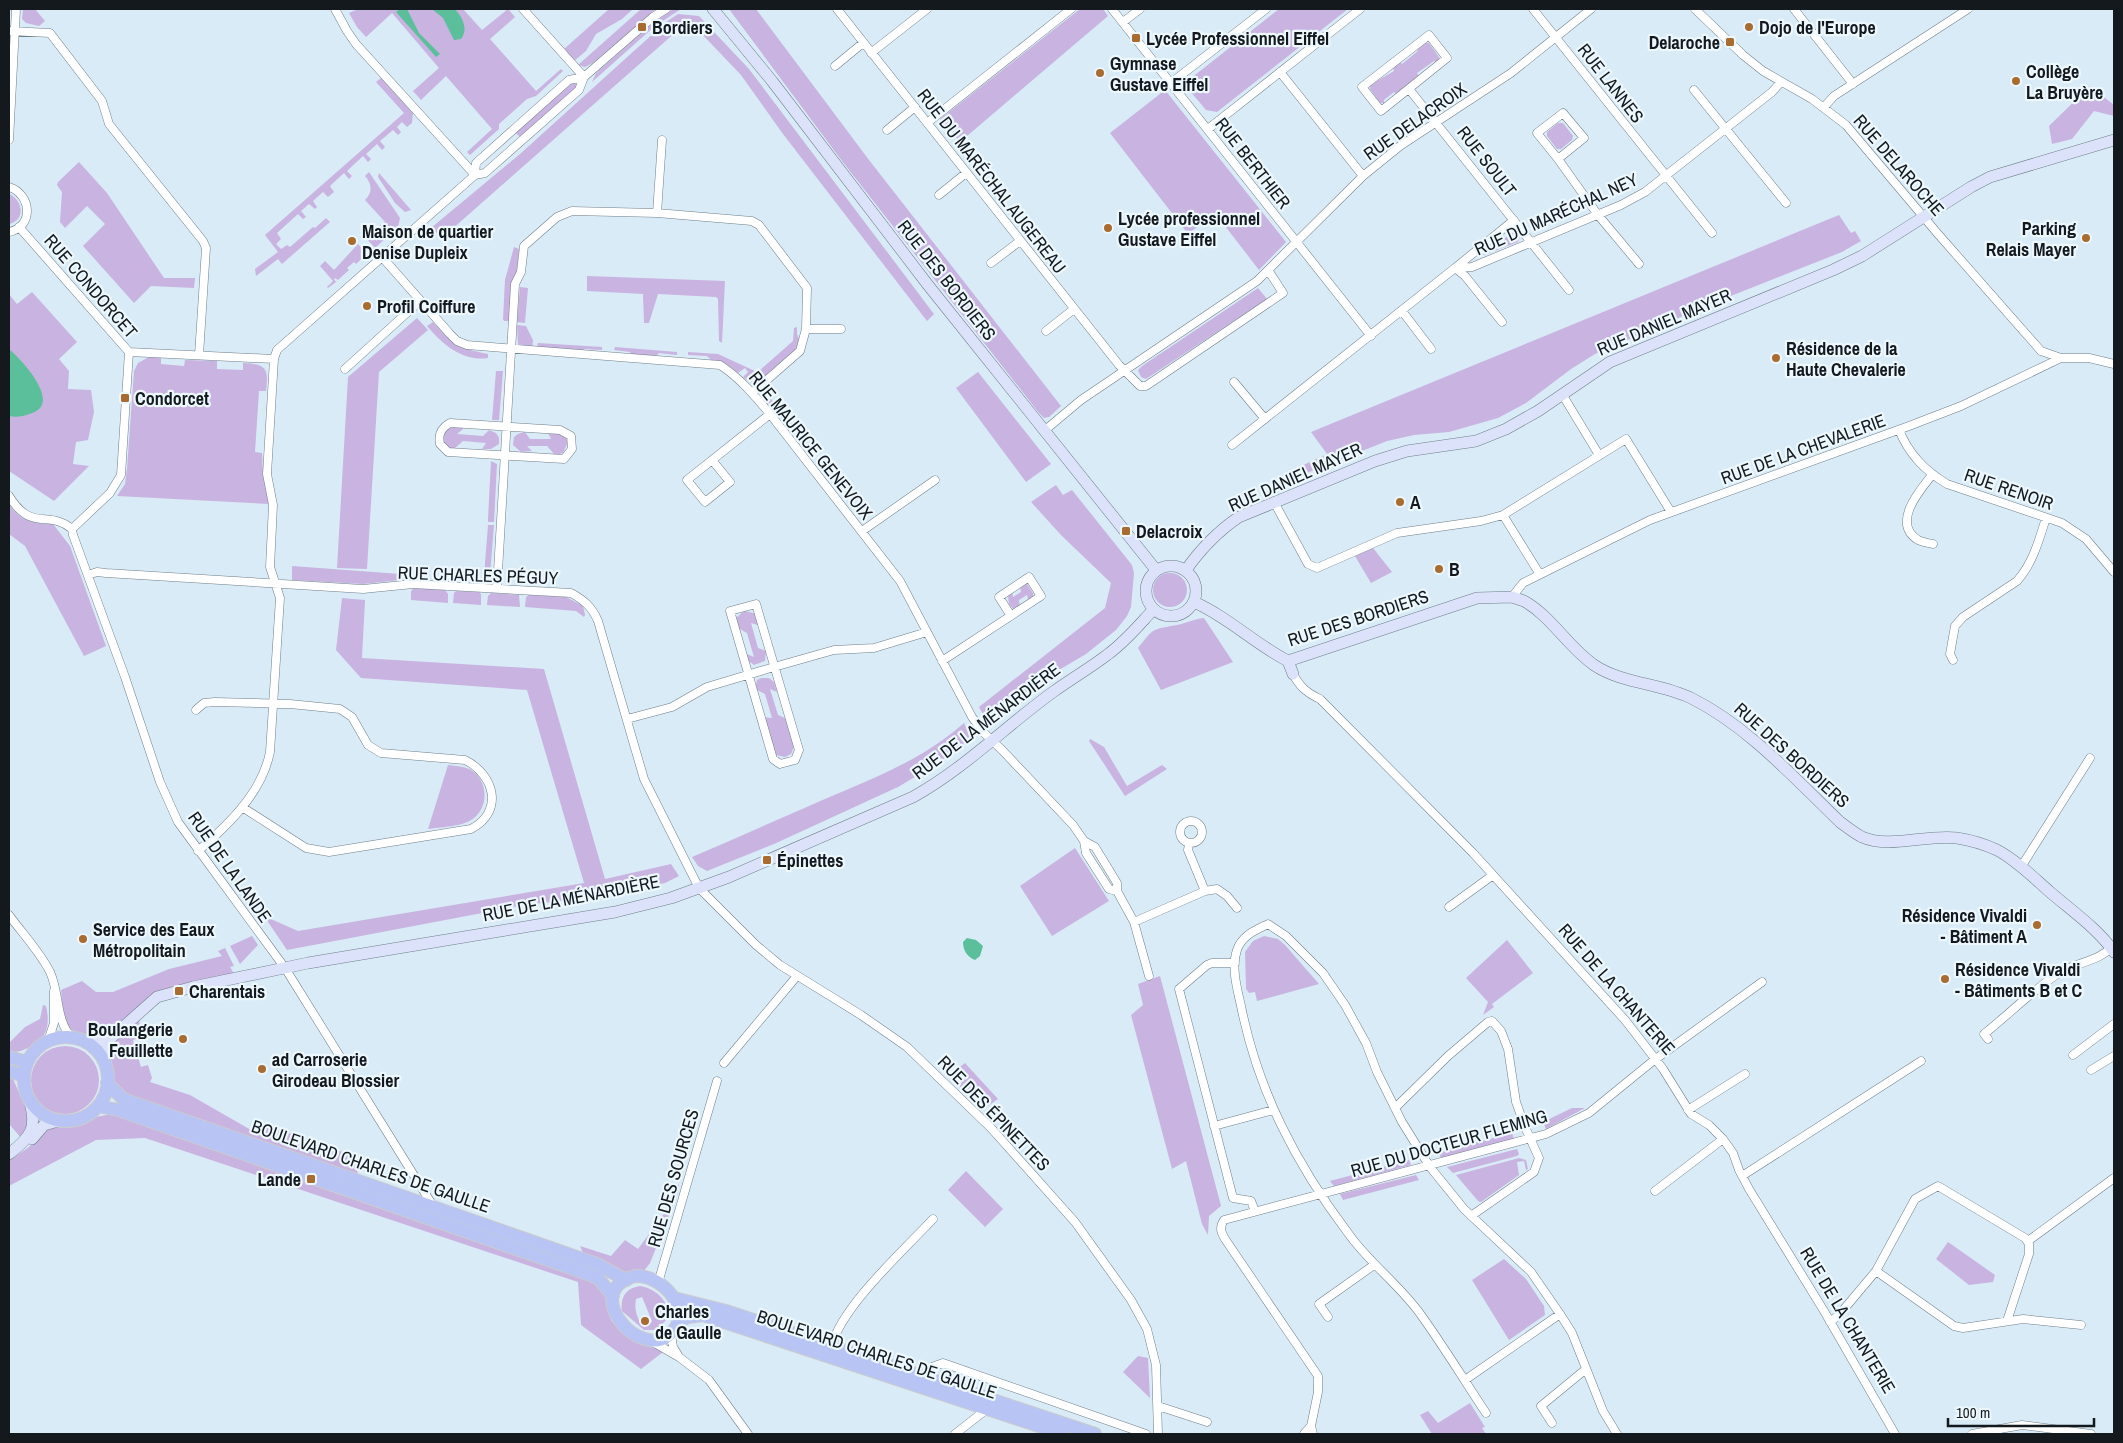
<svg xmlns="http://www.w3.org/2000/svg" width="2123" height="1443" font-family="'Archivo Narrow',sans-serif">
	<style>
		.green { fill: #c9b3e0; fill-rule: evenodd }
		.water { fill: #5cbf9b }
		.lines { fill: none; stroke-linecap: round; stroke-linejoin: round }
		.street-casing { stroke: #6f7f8a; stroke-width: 9 }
		.secondary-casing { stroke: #6f7f8a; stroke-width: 12 }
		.primary-casing { stroke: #cbcccd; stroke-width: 14 }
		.street { stroke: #fff; stroke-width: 8 }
		.secondary { stroke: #dbe2f9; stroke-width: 11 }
		.primary { stroke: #b8c4f3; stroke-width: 12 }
		.poi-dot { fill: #a96c30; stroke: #ecf7fe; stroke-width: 2 }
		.labels { text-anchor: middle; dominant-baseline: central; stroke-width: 4.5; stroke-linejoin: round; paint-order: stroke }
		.poi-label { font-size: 18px; font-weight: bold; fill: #13191d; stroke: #ecf7fe; text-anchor: start }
		.street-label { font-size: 18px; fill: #13191d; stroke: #ecf7fe }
	</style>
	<rect width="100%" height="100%" fill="#d9ebf7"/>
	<path class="green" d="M23 9H35L45 21 39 26 26 23 22 19Z
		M358 9H463L482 30 508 9 515 17 490 39 536 91 561 69 563 71 536 96 527 99 499 124V129L470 155 467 152 492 129 446 76 421 100 413 91 439 68 392 13 366 37 357 27 349 13Z
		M609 9H633L622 19 596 34 586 51 574 61 564 49Z
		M641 9H656L593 63 585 67 578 65Z
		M673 9H681L655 26 592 82 596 73 653 23Z
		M729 9H756L869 160 1061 406 1049 417 1044 418 1039 413 842 161Z
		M1080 9H1103L1108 16 960 142 940 119Z
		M1279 9H1348L1217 112 1206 110 1185 85 1186 82Z
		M678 14 699 16 749 69 934 314 927 321 783 134 741 75 698 30 691 35 677 31 442 238 431 228 520 154 666 22Z
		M1425 43H1429L1439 57 1438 61 1436 62 1434 61 1417 73 1419 76 1396 94 1394 92 1384 100V103H1380L1370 89V85L1394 71 1393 68 1400 62 1402 64 1418 51 1417 49Z
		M381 78 413 113 412 123 407 127 402 122 397 127 401 132 398 135 393 130 380 141 385 147 382 150 377 144 366 154 371 159 368 162 363 156 347 171 352 176 349 179 344 173 330 186 334 192 328 197 323 192 313 201 317 207 315 209 309 204 301 211 306 217 303 219 298 214 277 233 281 239 276 244 281 249 287 245 290 247 313 227 315 228 326 218 330 222 282 264 278 259 256 276 255 269 278 252 265 235 404 113 376 82Z
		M572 82 576 84V88L521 138 515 132Z
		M2090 86 2114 105V116L2094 111 2072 139 2052 144 2049 126Z
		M1165 90 1286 242 1259 270 1215 213 1188 234 1110 133Z
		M1558 123H1563L1573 136 1572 140 1561 149H1557L1547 136V132Z
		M79 162 107 193 164 278H195L194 288 151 286 134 303 83 246 105 224 87 206 65 228 60 222 62 192 57 185 58 182Z
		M369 172 400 218 398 227 375 248 365 237 385 222 365 200C373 192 372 184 365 176Z
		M379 173 411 210 405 212 395 203 378 177Z
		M9 194C23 200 26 220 9 224Z
		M1839 215 1851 233 1855 231 1861 241 1842 252 1713 303 1595 354 1571 369 1526 403 1498 418 1449 432 1414 435 1387 441 1299 476 1295 469 1327 454 1311 432Z
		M1515 231 1520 237 1518 242 1484 255 1483 254Z
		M358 244 367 254 356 264 354 262 347 268 349 270 338 280 335 278 334 279 336 282 328 288 327 287 333 281 320 266 325 261 334 270Z
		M514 247 519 249 517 273 512 287 509 321H504L503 319 505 280Z
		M587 276 725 281 722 343 719 341 718 299 716 297 658 294 649 323H644L643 294 587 291Z
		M520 287 528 288 525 323 517 322Z
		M1258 288 1267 299 1146 379 1141 377 1138 370 1142 366Z
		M32 292 77 342 59 359 69 371 68 389 91 390 94 412 88 440 76 442 73 464 89 466 54 501 9 471V294L17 304Z
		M417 318 428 330 379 372 367 569 337 568 348 377Z
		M433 322C453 344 458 348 488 354V358C463 362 442 344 427 326Z
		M517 325 526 326 533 340 532 349 518 345Z
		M797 327V334L799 339 796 349 765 376 760 370 793 341 794 328Z
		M538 343 602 347V350L584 349 580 352 536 349Z
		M615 347 677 352V355L659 353 655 357 632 355 630 352 614 350Z
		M688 352 718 354 757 372 762 379 749 382 743 377 748 372 745 368 738 373 725 363 711 360 707 356 688 355Z
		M149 357 161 358V364L184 366 185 360 217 361V369L243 370V363C266 364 269 368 266 391H259L255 452 262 453 263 475 269 504 117 496 125 484 127 469 134 371 138 363Z
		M496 371H503L499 420H492Z
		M978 372 1051 464 1026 482 956 388Z
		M768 385 770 388 768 394 769 397 802 434 798 437 766 400 763 392Z
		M463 426V429L457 434 483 436 489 430 496 433 499 438V444L491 449H482L486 443 463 441 454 449 449 448 443 440C444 427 452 427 463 426Z
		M547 431 564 435 568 442 563 453 555 455 547 446H527L532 451 521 452 513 445 514 437 518 434 525 432 530 439H551Z
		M491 461 497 464 494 522H488V519Z
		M1056 485 1063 495 1072 490 1132 565 1134 573 1131 607 1127 616 1116 630 1086 654 1042 680 989 722 986 720 979 707 1105 608 1111 583 1061 535 1031 502Z
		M9 504C19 521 35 524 53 524L70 546 106 646 84 656 25 546 9 534Z
		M488 525H494L490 575 484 576Z
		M1373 548 1392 572 1371 583 1355 556Z
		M292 566 400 574V580L363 584 292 580Z
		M1153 590a17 17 0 1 1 34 0a17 17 0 1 1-34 0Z
		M1023 584H1027L1033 593V599L1029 602 1027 595 1019 600 1020 608 1014 610 1009 604 1008 597 1012 591 1013 597 1021 592 1020 586Z
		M413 588 445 590 448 594V603L411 600V592Z
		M456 591 479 592 481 594V605L453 603 454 593Z
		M491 593 519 595 520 607 487 605 488 596Z
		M529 595 566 597 583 606 585 615 584 617 576 611 525 607 526 597Z
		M342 598 365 600 362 658 544 669 605 879 671 864 679 876 665 883 587 898 524 905 287 950 264 916 298 931 584 883 527 690 361 678 336 650Z
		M744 611 754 613 761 626 751 623 758 648 766 651 765 661 754 665 747 660 744 653 754 657 747 633 736 627V618Z
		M1204 618 1233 662 1161 690 1138 648C1155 627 1151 630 1177 625 1186 623 1194 619 1204 618Z
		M761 678H769L774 682 777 692 770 689 778 715 787 719 794 747 791 754 785 757 776 755 762 717 772 718 765 694 755 689 757 680Z
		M964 723 971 738 935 765 898 787 774 844 707 871 698 866 692 857C737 838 781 818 825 799 874 778 924 759 964 723Z
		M1090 739 1104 747 1127 786 1162 765 1167 769 1125 796 1089 741Z
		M448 765C456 766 464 766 471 770 488 780 489 806 474 818 463 827 441 827 428 829Z
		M1075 848 1109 901 1052 936 1020 886Z
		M252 936 258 945 240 964 230 946Z
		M1264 936 1278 939 1285 945 1319 984 1257 1001 1255 992 1249 993 1246 989 1245 952 1253 941Z
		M1507 940 1533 973 1492 1004 1494 1007 1483 1015 1488 1002 1466 978Z
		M225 948 234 966 230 967 234 974 154 994 100 1039C92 1039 87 1038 80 1035 61 1027 63 1009 61 990L82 981 96 992H113L169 969 222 956 218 951Z
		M1160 976 1221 1206 1209 1216 1208 1235 1202 1224 1186 1161 1172 1169 1131 1015 1143 1005 1138 984Z
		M43 1005 46 1006C48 1014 49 1024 45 1033 40 1044 20 1054 9 1052L10 1042 25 1027 40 1019Z
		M139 1020 140 1026H137L136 1029 133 1028V1032L140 1034 141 1037 133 1040 141 1067 148 1065 152 1078 150 1082 190 1095 251 1130 266 1125 354 1156 358 1175 129 1097 115 1087C105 1045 110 1047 139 1020Z
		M31 1080a34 34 0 1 1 68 0a34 34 0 1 1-68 0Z
		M965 1063 998 1099 988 1106 976 1093 970 1097 949 1075Z
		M9 1076 13 1079 28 1113 30 1124 22 1139 9 1124Z
		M1572 1108H1585L1546 1129 1543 1122Z
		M111 1114 595 1282C599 1285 604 1289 606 1294 610 1304 606 1315 614 1324 627 1338 648 1340 663 1352L641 1369 581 1325 578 1282 145 1138 96 1140 9 1186V1161L29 1147 47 1127 82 1125 96 1117Z
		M1512 1133 1514 1139 1442 1159 1438 1153Z
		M1517 1149 1519 1154 1517 1156 1453 1173 1447 1167Z
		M1519 1158 1526 1160 1528 1169 1526 1170 1524 1161 1517 1162 1519 1175 1481 1202 1478 1201 1456 1175Z
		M1409 1160 1411 1165 1334 1186 1330 1181Z
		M966 1171 1003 1209 985 1227 948 1190Z
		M1416 1175 1419 1180 1343 1200 1340 1194Z
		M679 1184V1190L650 1263 644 1271 624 1272 584 1255 580 1246 611 1256 625 1240 638 1249 671 1204 667 1200Z
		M1948 1242 1995 1275 1993 1282 1969 1285 1936 1259Z
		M1504 1259 1526 1279 1544 1306 1545 1315 1509 1340 1472 1280Z
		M640 1286C655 1288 671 1302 668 1318L657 1330H644L622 1311C620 1297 626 1288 640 1286ZM642 1297 652 1321 651 1323 644 1327C637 1320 634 1309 636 1299Z
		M1138 1356 1148 1358 1150 1398 1123 1372Z
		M1470 1403 1485 1427 1482 1428 1486 1434H1432L1420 1415 1428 1411 1438 1423Z"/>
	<path class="water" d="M400 9H407L419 33 440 54 436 57 396 12Z
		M432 9H455C462 17 469 29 461 39L454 40 443 18Z
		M9 349C22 360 62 403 32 413 25 416 16 418 9 416Z
		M967 938 976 940 983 946 980 956 975 960C967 957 963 950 963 942Z"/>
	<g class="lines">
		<defs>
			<path id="street" d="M335 9 347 31 356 44 475 175
				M523 9 584 77
				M837 9 1119 365 1140 386H1146L1283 293 1268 270
				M1112 9 1371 336
				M1533 9 1712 233
				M1695 9 1743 55 1763 71 1812 99 1846 125 1938 234 2041 351 2061 358
				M1794 9 1853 84
				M1123 22 1140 9
				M9 31 50 33 102 101 109 124 203 241 206 248 199 355
				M1429 35 1447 58 1381 111 1362 87Z
				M871 53 927 9
				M835 66 863 43
				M1280 72 1363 176
				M1171 83 1266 9
				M1409 89 1569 290
				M1694 90 1786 203
				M1824 107 1834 96 1968 9
				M927 123 1071 9
				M1208 129 1360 9
				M887 130 915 107
				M9 140 16 9
				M1558 159 1537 133 1563 113 1584 138 1558 159 1598 215 1639 264
				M475 175 476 163 569 80 584 77
				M9 187C32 194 34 227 9 232
				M939 195 966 173
				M657 213 662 140
				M19 227 129 352 121 475 110 493 72 529
				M382 257 450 334 457 341 467 345 720 365C740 378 755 396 770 414L900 581 972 717 983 732 1002 750 1073 825 1084 841 1095 847 1117 883V891L1134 922 1149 976
				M991 263 1020 241
				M1402 311 1431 349
				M1502 322 1465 276 1455 268 1514 220
				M806 329H841
				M1046 331 1074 309
				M129 352 274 359 277 350 475 175 485 173 579 90 584 77 653 17 666 9
				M345 369 420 301
				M1234 382 1265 419
				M1562 394 1599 455
				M450 423 560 430 571 436 572 449 564 459 448 452 440 444C438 434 441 428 450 423Z
				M1899 430C1909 454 1924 470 1947 484L2062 523 2086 539 2114 572
				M1044 431 1081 400 1257 281 1363 176 1400 146 1511 73 1591 9
				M1232 445 1455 268 1472 267 1621 205 1645 192 1772 92 1781 82
				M712 460 730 482 705 502 687 480 770 414
				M1932 475C1920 490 1891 523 1918 540 1922 542 1928 543 1933 544
				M9 496C32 533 48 509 72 529L73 535 125 677 160 782 178 822 285 968 433 1206
				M1274 502 1308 564 1317 568 1397 533 1481 521 1503 515 1626 439 1671 512
				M1503 515 1539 573
				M862 531 935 480
				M88 575 97 572 106 573 363 589 413 584 571 593C584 600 592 607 598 621L644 779 699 888 756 945 780 965 861 1015 907 1047 991 1128 1075 1222 1131 1300 1147 1329 1156 1365 1158 1434
				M497 588 515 284 521 272 524 246 557 217 572 211 657 213 752 221 759 225 807 288 806 329 800 351 752 393
				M1512 597 1523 583 1650 520 1909 426 1961 406 2061 358H2089L2114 364
				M756 604 799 750 795 760 780 764 773 759 730 611Z
				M1953 660 1950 654 1955 626 1963 617 2017 581C2033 563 2039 540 2046 518
				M942 661 1041 596 1029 577 999 597 1011 616
				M1293 674C1300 687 1307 693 1320 699L1473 853 1625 1020 1663 1069 1691 1114 1709 1125 1723 1139 1733 1153 1739 1170 1749 1189 1824 1311 1895 1434
				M196 710 204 703 215 702 290 704 340 709 352 717 368 745 381 753 465 760C495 775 504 812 471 829L329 852 306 848 242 807
				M627 719 672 707 707 687 774 667 834 650 874 648 927 632
				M1180 832a11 11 0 1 1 22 0a11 11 0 1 1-22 0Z
				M1084 841 1086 853 1109 889 1117 891
				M1189 844 1188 850 1205 891
				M198 851C228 825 262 793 270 752L280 598 270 567 273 505 267 474 274 359
				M2021 867 2090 758
				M1449 907 1493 875
				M9 915C22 933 40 952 50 972 60 993 55 1020 72 1038
				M1134 922 1205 891 1217 889 1227 896 1237 908
				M1235 963H1212L1207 965 1179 989 1233 1198 1251 1201 1255 1211
				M1988 1039 1984 1034C2007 1016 2035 988 2059 973 2077 962 2098 962 2113 946
				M48 1041 54 1023V991
				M2073 1055 2114 1024
				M724 1063 797 976
				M2091 1070 2114 1056
				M1395 1108 1448 1056 1488 1022 1492 1021 1501 1031 1508 1049 1516 1102 1525 1127 1539 1158 1534 1172 1471 1216
				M1688 1110 1745 1074
				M1214 1126 1273 1110
				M1742 1176 1921 1061
				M1655 1191 1723 1139
				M2028 1241 2114 1178
				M1876 1271 1954 1326 1963 1328 2023 1319 2081 1325
				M658 1283 717 1081
				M1328 1317 1319 1304 1374 1265
				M1830 1322 1839 1315 1876 1271 1915 1199 1938 1186 2025 1238 2029 1244V1254L2007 1321
				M671 1334 673 1347 678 1355
				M653 1342 679 1357 709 1380 748 1434
				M832 1346C840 1308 906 1248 933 1219
				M927 1378 932 1367 943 1363 1146 1434
				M1465 1380 1560 1314
				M1158 1406 1207 1422
				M1486 1413C1464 1380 1444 1347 1421 1315 1400 1285 1369 1263 1348 1233 1296 1164 1258 1091 1241 1006 1237 988 1231 967 1237 950 1242 935 1256 930 1268 924L1286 936 1323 973 1345 1005 1366 1043 1377 1072 1402 1122 1430 1167 1464 1209 1531 1272 1560 1314 1572 1333 1603 1411 1617 1434
				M1552 1423 1541 1406 1586 1369
				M1311 1426 1318 1392V1376L1225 1239C1221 1232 1219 1228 1224 1220L1546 1134 1589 1113 1653 1061 1762 982
				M955 1434 987 1409
				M1304 1434 1311 1426 1313 1434
				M1972 1434 2022 1425 2091 1434"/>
			<path id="secondary" d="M713 9 772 81 928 285 1156 570
				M1146 591a25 25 0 1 1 50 0a25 25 0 1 1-50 0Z
				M1186 570C1199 551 1219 530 1239 517L1375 461 1407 451 1476 441 1506 429 1538 411 1610 362 1833 270 1862 256 1971 187 1990 177 2114 140
				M1194 602C1228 617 1255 644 1288 661L1477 598 1512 597 1524 601C1551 616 1568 647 1594 665 1622 684 1661 683 1691 698 1749 727 1794 778 1840 822 1847 827 1854 833 1862 837 1889 849 1927 834 1957 838 1970 840 1984 844 1997 850 2016 860 2034 878 2050 892 2072 911 2098 929 2114 952
				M1288 661 1293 674
				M87 1043 111 1038 157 997 193 987 308 963 615 912 671 898 729 877 913 797C965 768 1006 726 1053 692 1071 679 1090 668 1107 655 1125 642 1138 626 1153 610
				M103 1061 111 1038
				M32 1139 44 1125 58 1121
				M9 1154C31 1137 38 1128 29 1099"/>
			<path id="primary" d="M24 1079a42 42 0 1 1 84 0a42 42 0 1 1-84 0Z
				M9 1057 27 1062
				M9 1071 24 1076
				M107 1083 123 1099 597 1264 626 1280
				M98 1106 118 1110 585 1273 598 1278 613 1296
				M635 1276C663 1274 696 1313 669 1335 638 1360 580 1291 635 1276Z
				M674 1298 726 1311 1095 1434
				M679 1322 688 1317 703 1315 1063 1434"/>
		</defs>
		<use href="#street" class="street-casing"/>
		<use href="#secondary" class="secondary-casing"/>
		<use href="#primary" class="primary-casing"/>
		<use href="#street" class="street"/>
		<use href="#secondary" class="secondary"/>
		<use href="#primary" class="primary"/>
	</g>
	<g class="poi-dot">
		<rect x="637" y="22" width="10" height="10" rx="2.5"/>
		<circle cx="1749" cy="27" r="5"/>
		<rect x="1131" y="33" width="10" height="10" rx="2.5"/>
		<rect x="1725" y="37" width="10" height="10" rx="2.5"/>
		<circle cx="1100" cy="73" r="5"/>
		<circle cx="2016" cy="81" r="5"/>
		<circle cx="1108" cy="228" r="5"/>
		<circle cx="2086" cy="238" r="5"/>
		<circle cx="352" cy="241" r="5"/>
		<circle cx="367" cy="306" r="5"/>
		<circle cx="1776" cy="358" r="5"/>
		<rect x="120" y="393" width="10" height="10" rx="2.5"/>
		<circle cx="1400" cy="502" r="5"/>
		<rect x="1121" y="526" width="10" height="10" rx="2.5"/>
		<circle cx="1439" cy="569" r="5"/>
		<rect x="762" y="855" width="10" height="10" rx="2.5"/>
		<circle cx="2037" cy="925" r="5"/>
		<circle cx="83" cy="939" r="5"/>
		<circle cx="1945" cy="979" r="5"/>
		<rect x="174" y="986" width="10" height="10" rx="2.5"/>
		<circle cx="183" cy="1039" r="5"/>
		<circle cx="262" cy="1069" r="5"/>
		<rect x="306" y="1174" width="10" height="10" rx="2.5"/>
		<circle cx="645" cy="1321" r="5"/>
	</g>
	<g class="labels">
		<g class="poi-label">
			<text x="652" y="27">Bordiers</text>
			<text x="1759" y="27">Dojo de l'Europe</text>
			<text x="1146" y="38">Lycée Professionnel Eiffel</text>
			<text x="1720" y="42" text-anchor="end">Delaroche</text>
			<text x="1110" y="63">Gymnase<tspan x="1110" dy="21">Gustave Eiffel</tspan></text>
			<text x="2026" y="71">Collège<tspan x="2026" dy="21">La Bruyère</tspan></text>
			<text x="1118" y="218">Lycée professionnel<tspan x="1118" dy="21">Gustave Eiffel</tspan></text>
			<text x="2076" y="228" text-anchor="end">Parking<tspan x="2076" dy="21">Relais Mayer</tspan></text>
			<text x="362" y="231">Maison de quartier<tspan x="362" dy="21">Denise Dupleix</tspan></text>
			<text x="377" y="306">Profil Coiffure</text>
			<text x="1786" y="348">Résidence de la<tspan x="1786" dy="21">Haute Chevalerie</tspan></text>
			<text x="135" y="398">Condorcet</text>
			<text x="1410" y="502">A</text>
			<text x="1136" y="531">Delacroix</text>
			<text x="1449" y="569">B</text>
			<text x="777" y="860">Épinettes</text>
			<text x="2027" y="915" text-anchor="end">Résidence Vivaldi<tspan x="2027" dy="21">- Bâtiment A</tspan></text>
			<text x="93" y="929">Service des Eaux<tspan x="93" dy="21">Métropolitain</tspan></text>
			<text x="1955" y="969">Résidence Vivaldi<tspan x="1955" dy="21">- Bâtiments B et C</tspan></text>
			<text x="189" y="991">Charentais</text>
			<text x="173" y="1029" text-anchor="end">Boulangerie<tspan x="173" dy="21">Feuillette</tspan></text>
			<text x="272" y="1059">ad Carroserie<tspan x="272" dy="21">Girodeau Blossier</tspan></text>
			<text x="301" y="1179" text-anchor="end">Lande</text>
			<text x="655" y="1311">Charles<tspan x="655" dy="21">de Gaulle</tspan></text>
		</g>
		<g class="street-label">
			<text transform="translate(1611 83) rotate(52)">RUE LANNES</text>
			<text transform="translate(1415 121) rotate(-35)">RUE DELACROIX</text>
			<text transform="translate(1487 161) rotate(52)">RUE SOULT</text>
			<text transform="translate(1253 163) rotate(52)">RUE BERTHIER</text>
			<text transform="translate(1899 165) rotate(49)">RUE DELAROCHE</text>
			<text transform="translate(992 181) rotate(52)">RUE DU MARÉCHAL AUGEREAU</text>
			<text transform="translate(1556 214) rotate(-24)">RUE DU MARÉCHAL NEY</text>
			<text transform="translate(947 280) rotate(52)">RUE DES BORDIERS</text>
			<text transform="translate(91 286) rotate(49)">RUE CONDORCET</text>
			<text transform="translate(1664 322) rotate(-23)">RUE DANIEL MAYER</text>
			<text transform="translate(811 445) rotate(51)">RUE MAURICE GENEVOIX</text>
			<text transform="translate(1803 449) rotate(-20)">RUE DE LA CHEVALERIE</text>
			<text transform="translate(1295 477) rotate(-24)">RUE DANIEL MAYER</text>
			<text transform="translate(2009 489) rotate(19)">RUE RENOIR</text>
			<text transform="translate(478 575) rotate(2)">RUE CHARLES PÉGUY</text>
			<text transform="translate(1358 618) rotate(-18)">RUE DES BORDIERS</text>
			<text transform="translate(986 721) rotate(-37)">RUE DE LA MÉNARDIÈRE</text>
			<text transform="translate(1792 755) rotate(42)">RUE DES BORDIERS</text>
			<text transform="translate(230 867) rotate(55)">RUE DE LA LANDE</text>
			<text transform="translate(571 898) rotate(-11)">RUE DE LA MÉNARDIÈRE</text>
			<text transform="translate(1617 989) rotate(49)">RUE DE LA CHANTERIE</text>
			<text transform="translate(994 1113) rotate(46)">RUE DES ÉPINETTES</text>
			<text transform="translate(1449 1143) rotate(-16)">RUE DU DOCTEUR FLEMING</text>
			<text transform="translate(371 1166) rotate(19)">BOULEVARD CHARLES DE GAULLE</text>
			<text transform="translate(673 1178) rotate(-74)">RUE DES SOURCES</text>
			<text transform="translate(1848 1320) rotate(59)">RUE DE LA CHANTERIE</text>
			<text transform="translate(877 1354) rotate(18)">BOULEVARD CHARLES DE GAULLE</text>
		</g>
	</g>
	<rect width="2123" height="1443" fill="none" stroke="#13191d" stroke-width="20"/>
	<path d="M1948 1418v8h146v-8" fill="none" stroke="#13191d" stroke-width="2.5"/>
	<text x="1956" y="1418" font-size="15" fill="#13191d" stroke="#ecf7fe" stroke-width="4" paint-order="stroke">100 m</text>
</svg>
